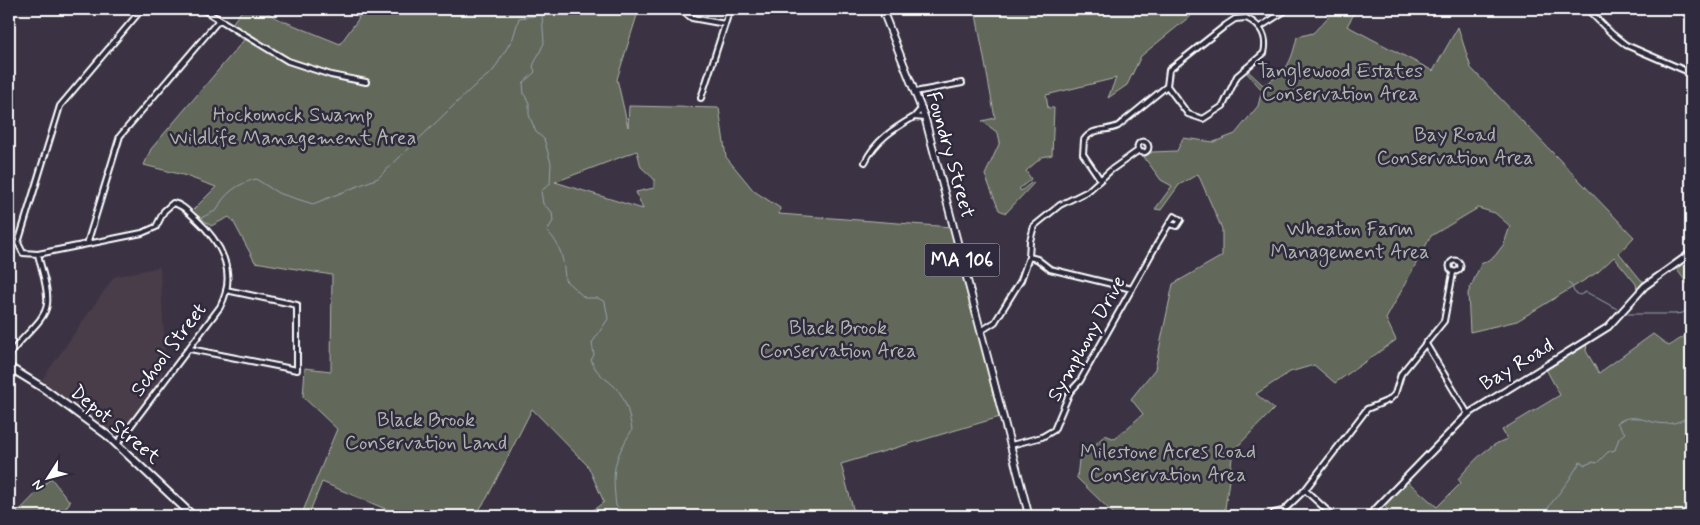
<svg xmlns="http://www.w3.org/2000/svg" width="1700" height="525" font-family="Mynerve,sans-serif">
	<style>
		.built { fill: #493d4a }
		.green { fill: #62685a; stroke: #b0b4ac; fill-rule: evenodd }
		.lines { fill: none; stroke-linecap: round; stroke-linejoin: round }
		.stream { stroke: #97a3b0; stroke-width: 1 }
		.minor-casing { stroke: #fff; stroke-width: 8 }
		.secondary-casing { stroke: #fff; stroke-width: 9 }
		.primary-casing { stroke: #fff; stroke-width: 9 }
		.trunk-casing { stroke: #fff; stroke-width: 10 }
		.minor { stroke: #2f2a3d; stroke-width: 4 }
		.secondary { stroke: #2f2a3d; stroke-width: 5 }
		.primary { stroke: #2f2a3d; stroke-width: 5.5 }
		.trunk { stroke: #2f2a3d; stroke-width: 6 }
		.labels { text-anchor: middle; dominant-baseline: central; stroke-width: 5; stroke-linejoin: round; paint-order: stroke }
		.shield { fill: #2f2a3d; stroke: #c1bfc5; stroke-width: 1 }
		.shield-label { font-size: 19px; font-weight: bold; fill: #fff }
		.park-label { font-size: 20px; fill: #b0b4ac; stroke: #2f2a3d }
		.street-label { font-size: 20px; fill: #fff; stroke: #2f2a3d }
	</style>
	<rect width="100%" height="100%" fill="#3b3343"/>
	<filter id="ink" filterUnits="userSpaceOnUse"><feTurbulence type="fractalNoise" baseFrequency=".02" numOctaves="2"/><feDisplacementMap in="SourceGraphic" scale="10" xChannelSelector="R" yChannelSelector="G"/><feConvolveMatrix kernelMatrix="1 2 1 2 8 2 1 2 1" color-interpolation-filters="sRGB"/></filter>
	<g filter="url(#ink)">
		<path class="built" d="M160 267 165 353 162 378 116 439 41 381 114 277Z"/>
		<path class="green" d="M243 9H262L276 18 340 44 359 18 347 9H639L617 79 628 127 629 106 719 108 726 157 754 191 780 208 779 214 951 227 1000 417 841 464 855 516H585L604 502 588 466 532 409 487 498 475 516H402L322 482 308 516H301L337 429 303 397 305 368 331 371 332 275 255 262 233 221 229 217 211 226 192 211 216 187 183 175 144 165 151 149 244 40 228 29ZM637 151 641 167 654 179V188L636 192 643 209 555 182Z
			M975 9H1199L1141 56 1127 85 1108 98 1116 78 1046 95 1048 108H1054L1052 155 1042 157 1026 171 1031 179 1019 189 1021 191 1032 182 1034 183 1006 213 999 210 985 175 1000 142 998 133 982 121 995 118Z
			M1336 9H1357L1347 26 1433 71 1458 27 1471 68 1634 237 1619 253 1641 280 1645 282 1637 290 1636 284 1614 257 1598 272 1517 321 1470 332 1468 293 1481 264 1494 257 1504 244 1510 226 1495 213 1478 208 1431 236 1386 319 1396 340 1335 383 1314 365 1290 372 1256 394 1274 409 1233 451 1224 516H1116L1077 478 1079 460 1105 435 1115 439 1143 414 1131 399 1155 369 1173 284 1222 256V229L1198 174 1179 185 1161 210 1155 209 1172 186 1161 180 1144 157 1152 152 1177 151 1183 138 1214 142 1235 134 1258 106 1262 90 1246 72 1248 71 1263 85C1287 73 1291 63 1297 37L1313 33Z
			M1691 256V289L1675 267Z
			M1691 332V516H1394L1383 505 1407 481 1437 507 1461 483 1458 479C1472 463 1486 446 1507 439L1502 430 1560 395 1546 369 1587 344 1586 351 1599 373 1653 334 1669 346Z
			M51 478 70 502 60 516H14Z"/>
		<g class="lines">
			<path class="stream" d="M544 9 542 15 544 43 533 66 535 72 523 83 524 94 529 103V115L536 132 544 139 551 163 550 184 541 191 543 204 552 212 553 221 547 231C561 244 564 261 565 280L585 298H598L605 302 608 319 592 343 594 355 591 360C598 377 606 377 617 389 626 399 630 417 632 430 613 461 612 469 616 506L627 516
				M201 218 217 210C223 194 239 183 256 179L278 193 313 204 378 178 473 87 493 71 513 38 519 18 541 15
				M1567 282 1572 286 1574 292 1580 295 1586 292 1619 310
				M1628 314H1675L1683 313 1691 304
				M1544 516 1550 505 1569 480 1580 462 1585 465 1592 462 1597 463 1608 452 1615 450 1619 438 1625 433 1617 423C1638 407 1655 434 1685 419L1691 403"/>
			<defs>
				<path id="minor" d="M202 9 288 61 331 75 366 82
					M679 9 692 18 725 24
					M1587 9 1611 33 1626 45 1691 73
					M1246 18C1261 25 1268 37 1264 53L1237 76 1223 106 1203 119 1188 114 1167 86 1169 70 1226 25 1235 19Z
					M1260 27 1288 9
					M915 92 962 83
					M701 98 730 9
					M922 108 914 117 925 118
					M1137.5 147a5.5 5.5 0 1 1 11 0a5.5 5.5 0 1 1-11 0Z
					M865 162C876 140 893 129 914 117
					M1100 179 1083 154 1084 140C1093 127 1105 132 1118 126L1167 86
					M87 244 120 136 219 20
					M1029 257 1037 259 1050 269 1132 289
					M1449.5 266a5.5 5.5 0 1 1 11 0a5.5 5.5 0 1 1-11 0Z
					M981 331 995 322 1021 280 1029 257 1030 241 1034 226 1060 205 1088 191 1111 170 1139 150
					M1426 344 1468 414
					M190 349 297 370V305L226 290
					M9 357C17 339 45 323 47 304 49 289 41 269 38 254
					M117 444 220 307C238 273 221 242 195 218 188 212 183 205 173 203L164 211 156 227 142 233 38 254 23 253 18 243 60 106 142 9
					M1011 445 1042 437 1054 430 1070 392 1080 381 1157 244 1169 224 1177 226 1181 220 1174 216 1169 224
					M1305 490 1333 516
					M1274 513 1283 511 1305 490 1367 409 1389 400 1395 394 1401 374 1444 321 1453 273"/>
				<path id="secondary" d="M1369 516 1468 414 1608 327 1645 286 1691 253"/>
				<path id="primary" d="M882 9 925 118 1029 516"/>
				<path id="trunk" d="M9 367 43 388 107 435 193 516"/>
			</defs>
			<use href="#minor" class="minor-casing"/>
			<use href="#secondary" class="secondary-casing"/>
			<use href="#primary" class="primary-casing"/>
			<use href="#trunk" class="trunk-casing"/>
			<use href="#minor" class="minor"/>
			<use href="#secondary" class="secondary"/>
			<use href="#primary" class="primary"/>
			<use href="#trunk" class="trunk"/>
		</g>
	</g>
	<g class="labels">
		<rect class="shield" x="924.5" y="243.5" width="75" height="33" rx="4"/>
		<g class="shield-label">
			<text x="962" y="260">MA 106</text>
		</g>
		<g class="park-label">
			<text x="1340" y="71">Tanglewood Estates<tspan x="1340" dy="23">Conservation Area</tspan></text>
			<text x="293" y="115">Hockomock Swamp<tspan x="293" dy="23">Wildlife Management Area</tspan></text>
			<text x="1455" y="135">Bay Road<tspan x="1455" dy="23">Conservation Area</tspan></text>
			<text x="1350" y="229">Wheaton Farm<tspan x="1350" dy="23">Management Area</tspan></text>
			<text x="838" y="328">Black Brook<tspan x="838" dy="23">Conservation Area</tspan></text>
			<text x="426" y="420">Black Brook<tspan x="426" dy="23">Conservation Land</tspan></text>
			<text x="1168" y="452">Milestone Acres Road<tspan x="1168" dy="23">Conservation Area</tspan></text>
		</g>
		<g class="street-label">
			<text transform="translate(950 155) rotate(74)">Foundry Street</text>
			<text transform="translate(1087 339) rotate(-61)">Symphony Drive</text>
			<text transform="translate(169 350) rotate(-53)">School Street</text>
			<text transform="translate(1517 365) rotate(-31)">Bay Road</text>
			<text transform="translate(115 425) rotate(40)">Depot Street</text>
		</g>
	</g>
	<rect width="1700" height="525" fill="none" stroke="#2f2a3d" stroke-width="30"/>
	<rect x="15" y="15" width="1670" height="495" fill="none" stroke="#fff" stroke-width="2" filter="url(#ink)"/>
	<g transform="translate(48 478) rotate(234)" stroke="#2f2a3d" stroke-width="4" paint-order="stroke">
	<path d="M0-4L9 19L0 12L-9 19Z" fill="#ffffff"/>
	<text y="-8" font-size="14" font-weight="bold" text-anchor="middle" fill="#ffffff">N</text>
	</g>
</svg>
